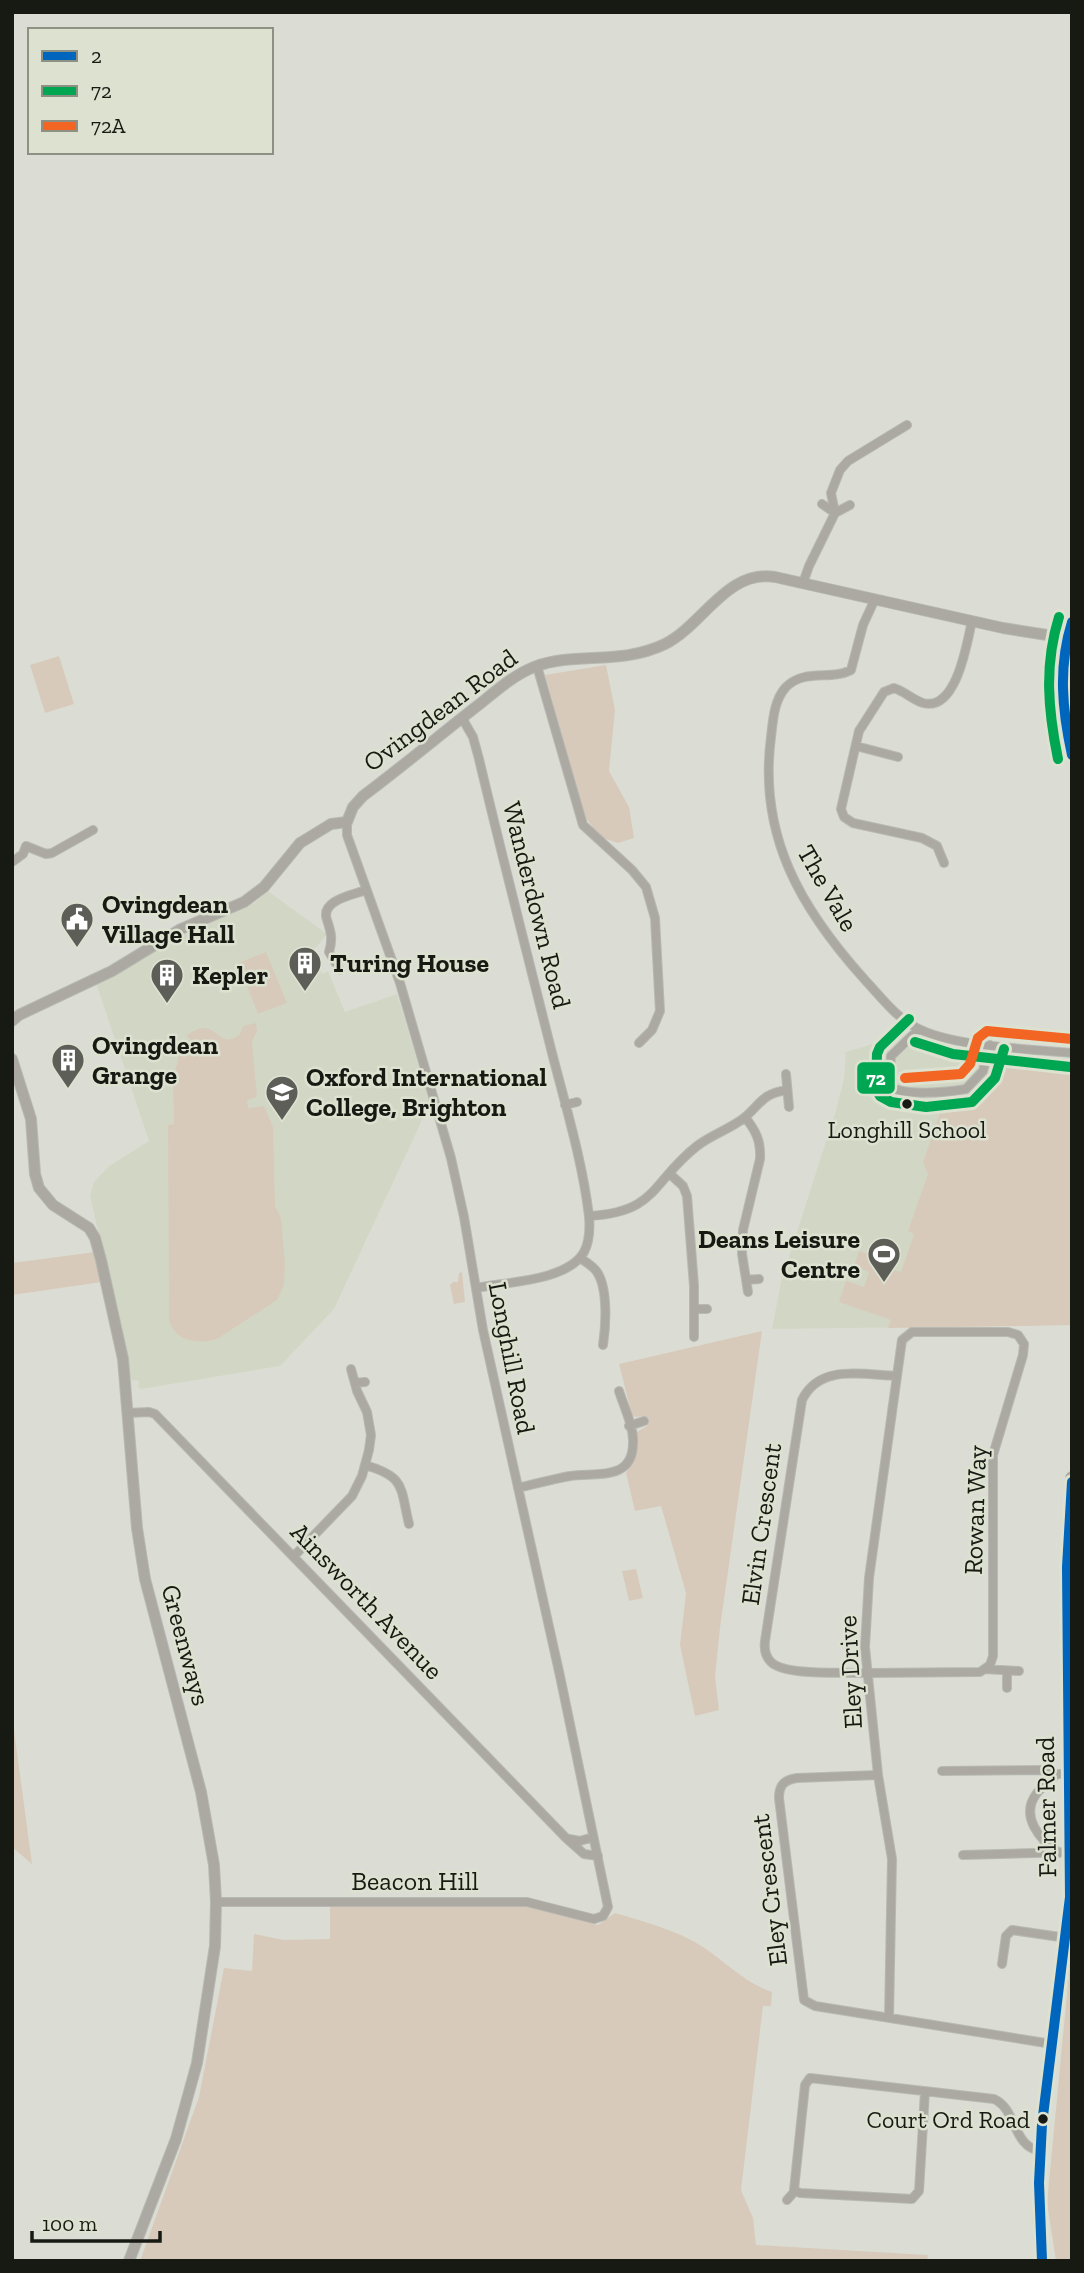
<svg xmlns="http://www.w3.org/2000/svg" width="1084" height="2273" font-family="'Zilla Slab',serif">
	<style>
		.built { fill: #d2d7c5 }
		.green { fill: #d8caba }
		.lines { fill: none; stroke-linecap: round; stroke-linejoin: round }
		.minor-casing { stroke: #b7b9b2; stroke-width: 10 }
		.tertiary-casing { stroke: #b7b9b2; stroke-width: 12 }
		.secondary-casing { stroke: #b7b9b2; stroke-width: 14 }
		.minor { stroke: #aba9a2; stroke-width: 8 }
		.tertiary { stroke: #aba9a2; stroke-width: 10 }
		.secondary { stroke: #a19f97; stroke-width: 12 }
		.bus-1-casing { stroke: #dce1d0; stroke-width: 16 }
		.bus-2-casing { stroke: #dce1d0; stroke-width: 16 }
		.bus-3-casing { stroke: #dce1d0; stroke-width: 16 }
		.bus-1 { stroke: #0065bd; stroke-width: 10 }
		.bus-2 { stroke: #00a651; stroke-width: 10 }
		.bus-3 { stroke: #f26522; stroke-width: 10 }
		.bus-dot { fill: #171913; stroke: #dce1d0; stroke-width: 2.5 }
		.labels { text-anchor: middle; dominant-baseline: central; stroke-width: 5; stroke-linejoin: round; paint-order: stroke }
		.bus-label { font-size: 24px; fill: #171913; stroke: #dce1d0 }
		.street-label { font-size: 26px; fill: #171913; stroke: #dce1d0 }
		.poi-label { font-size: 26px; font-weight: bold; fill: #171913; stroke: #dce1d0; text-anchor: start }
		.line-badge { stroke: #dce1d0; stroke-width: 2.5 }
		.badge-label { font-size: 19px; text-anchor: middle; font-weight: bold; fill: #fff }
	</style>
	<rect width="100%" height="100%" fill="#dbddd4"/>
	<path class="built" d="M268 891 327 934 313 951 322 974 328 971 345 1012 397 994 430 1103 334 1309 280 1366 141 1389 138 1387 139 1381 134 1380 133 1382 131 1379 127 1354 90 1196 94 1182 109 1166 149 1141 96 983 173 940 210 924 209 922 256 902Z
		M908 1033 950 1046 1072 1059V1325L772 1329 781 1282 836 1110 844 1079 846 1054 843 1053Z"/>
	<path class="green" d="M59 656 74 704 45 713 30 665Z
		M606 665 615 710 609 771 629 807 634 838 618 843 600 837 585 817 545 675Z
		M266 952 287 1003 258 1014 238 963Z
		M256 1023 257 1031 252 1041 257 1097 247 1100 248 1108 264 1106 273 1127 275 1206 281 1218 285 1264 284 1285 277 1300 217 1339C198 1345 174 1341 169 1320L168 1125 174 1124 173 1081 179 1054 191 1040 186 1036C219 1011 215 1054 240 1034L243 1026Z
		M1002 1054 1072 1061V1325L888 1328 891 1320 839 1302 846 1281 864 1287 869 1272 854 1266 859 1251 889 1261 887 1268 901 1272 914 1234 908 1231 928 1174 923 1162 945 1099 975 1100 996 1073Z
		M95 1252 102 1282 12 1295V1263Z
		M462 1272 465 1302 454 1304 450 1285 453 1282H458L459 1273Z
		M762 1331 720 1628 715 1677 719 1710 695 1716 680 1645 686 1593 661 1506 635 1511 626 1473 635 1458 637 1432 647 1426 645 1416 635 1417 632 1415 619 1364Z
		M636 1569 643 1598 629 1601 622 1571Z
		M12 1715 32 1864 12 1847Z
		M507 1905 534 1906 598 1925 615 1913C645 1922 677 1930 703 1947 727 1963 745 1983 772 1992L771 2006H763L741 2190 753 2218 756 2245 928 2255 927 2261H140L199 2097 224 1968 252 1971 254 1934 284 1940 330 1939V1907Z
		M1072 1942V2261H1056L1047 2203Z"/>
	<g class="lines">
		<defs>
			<path id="minor" d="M822 504 835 513 850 505
				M803 583 809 566 835 513 831 493 840 470 848 461 907 425
				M875 599 863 625 851 670C831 681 805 668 786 687 774 700 773 720 771 737 758 836 801 909 865 980 880 996 896 1017 915 1027 951 1047 1030 1049 1072 1053
				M537 666 583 825 632 870 646 887 655 918 660 1011 652 1030 639 1043
				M462 718 473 737 479 759C502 856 527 953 551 1049 565 1104 582 1159 589 1216 590 1228 590 1241 584 1252 568 1281 506 1282 476 1288
				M856 746 898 757
				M12 862 23 854 26 846 46 854 52 853 93 830
				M944 863 937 846 922 838 853 823 844 817 841 809 859 731 884 692 894 688C904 691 913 700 923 703 957 712 967 642 972 621
				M340 970 329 952C333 939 331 932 327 920 320 900 353 895 366 890
				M919 1029 891 1056 889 1085C900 1097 950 1092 966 1089L983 1071 990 1045
				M786 1074 789 1107
				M565 1105 577 1102
				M745 1117C756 1131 761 1141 760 1159L743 1230 742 1254 748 1292
				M670 1174 683 1186 687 1196 694 1286V1337
				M589 1216C658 1212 651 1182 697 1146 711 1135 730 1129 744 1118 761 1104 761 1094 787 1090
				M580 1258C586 1262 593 1266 597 1272 608 1288 606 1326 603 1345
				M746 1280 759 1279
				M694 1309H707
				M355 1383 365 1382
				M128 1413 149 1412 155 1414 566 1838 584 1854 598 1856
				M629 1426 644 1421
				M365 1465C406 1477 400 1487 409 1524
				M518 1488C535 1484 553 1479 570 1476 594 1472 633 1482 633 1443 634 1427 624 1407 619 1391
				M294 1556 352 1496 362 1476 369 1450 371 1435 367 1412 357 1391 351 1369
				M985 1669 1019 1671
				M1007 1671V1688
				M942 1771 1049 1770 1056 1774H1067
				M1056 1774C1051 1782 1043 1786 1037 1793 1019 1816 1040 1840 1059 1853
				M878 1775 797 1778C784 1780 779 1785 779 1798L804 2000 815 2006 1052 2044
				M569 1839 580 1841 593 1837
				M963 1855 1069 1852
				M216 1902H527L594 1919 603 1916 608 1907 560 1676 483 1330 464 1217 451 1158 400 983 347 835V822
				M1002 1964 1006 1936 1012 1930 1067 1938
				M889 2018 892 1859 878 1775 865 1647 869 1578 902 1340 912 1332H1008L1018 1335 1024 1344 1023 1355 993 1455V1656L990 1665 980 1672 870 1673H861C841 1672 785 1676 771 1662 765 1656 764 1649 765 1641L802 1400C820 1363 864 1375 897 1376
				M925 2091 919 2191 912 2199 800 2193 794 2190 805 2085 810 2078 994 2099C1017 2109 1012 2146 1040 2151
				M787 2200 795 2191"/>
			<path id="tertiary" d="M12 1021 19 1015 112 971 181 929 244 902 264 887 300 843 331 824 347 822 353 807 363 796C403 766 441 734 481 703 497 690 514 675 534 667 576 651 619 666 665 644 703 625 727 569 775 577L1003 628 1066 638
				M12 1059 31 1119 35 1174 39 1188 53 1205 89 1228 95 1238 101 1260 123 1359 137 1528 145 1579 201 1792 214 1865 216 1902 215 1946 197 2063 176 2139 129 2261"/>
			<path id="secondary" d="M1072 621C1056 666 1062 711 1072 756
				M1042 2261C1038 2209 1038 2157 1044 2105 1051 2035 1065 1967 1070 1897L1067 1567 1072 1478"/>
		</defs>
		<use href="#minor" class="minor-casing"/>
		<use href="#tertiary" class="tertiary-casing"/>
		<use href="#secondary" class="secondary-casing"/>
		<use href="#minor" class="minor"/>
		<use href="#tertiary" class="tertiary"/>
		<use href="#secondary" class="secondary"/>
		<defs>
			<path id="bus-1" d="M1072 622C1058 667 1062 709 1072 755
				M1042 2261 1039 2183 1042 2124 1070 1897 1067 1567 1072 1482"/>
			<path id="bus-2" d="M1058 759C1048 710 1044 665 1059 617
				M909 1019 880 1047 877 1054 876 1089 880 1096 891 1102 926 1107 972 1102 995 1078 1004 1049
				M915 1042 953 1054 1070 1067"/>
			<path id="bus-3" d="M905 1078 961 1074 970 1064 978 1038 987 1031 1072 1039"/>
		</defs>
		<use href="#bus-1" class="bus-1-casing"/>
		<use href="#bus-2" class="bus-2-casing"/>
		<use href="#bus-3" class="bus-3-casing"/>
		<use href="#bus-1" class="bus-1"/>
		<use href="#bus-2" class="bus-2"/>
		<use href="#bus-3" class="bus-3"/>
	</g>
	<defs>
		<symbol id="civic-pin" viewBox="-11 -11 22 30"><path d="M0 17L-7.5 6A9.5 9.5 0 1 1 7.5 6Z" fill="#5c5e57" stroke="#dce1d0"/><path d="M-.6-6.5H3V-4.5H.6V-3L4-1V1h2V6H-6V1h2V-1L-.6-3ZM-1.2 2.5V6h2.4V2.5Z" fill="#fff"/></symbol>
		<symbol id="building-pin" viewBox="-11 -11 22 30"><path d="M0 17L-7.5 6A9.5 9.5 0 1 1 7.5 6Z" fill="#5c5e57" stroke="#dce1d0"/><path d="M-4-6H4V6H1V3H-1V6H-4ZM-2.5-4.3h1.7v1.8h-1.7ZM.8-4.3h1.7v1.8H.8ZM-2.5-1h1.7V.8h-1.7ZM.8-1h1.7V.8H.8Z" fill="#fff"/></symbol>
		<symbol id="school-pin" viewBox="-11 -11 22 30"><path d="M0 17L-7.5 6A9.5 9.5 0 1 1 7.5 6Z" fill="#5c5e57" stroke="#dce1d0"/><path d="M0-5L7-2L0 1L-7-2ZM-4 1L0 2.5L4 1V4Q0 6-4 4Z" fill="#fff"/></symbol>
		<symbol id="stadium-pin" viewBox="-11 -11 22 30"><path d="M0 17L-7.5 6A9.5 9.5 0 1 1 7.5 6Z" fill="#5c5e57" stroke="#dce1d0"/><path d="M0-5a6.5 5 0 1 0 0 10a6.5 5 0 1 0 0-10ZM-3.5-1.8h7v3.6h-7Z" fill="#fff"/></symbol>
	</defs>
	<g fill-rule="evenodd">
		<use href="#civic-pin" x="58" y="900" width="38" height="52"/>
		<use href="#building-pin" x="286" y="944" width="38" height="52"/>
		<use href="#building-pin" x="148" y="956" width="38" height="52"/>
		<use href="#building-pin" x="49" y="1041" width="38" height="52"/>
		<use href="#school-pin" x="263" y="1073" width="38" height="52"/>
		<use href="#stadium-pin" x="865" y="1235" width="38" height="52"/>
	</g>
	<g class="bus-dot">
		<circle cx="907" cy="1104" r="6"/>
		<circle cx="1043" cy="2119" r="6"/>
	</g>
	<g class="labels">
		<g class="bus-label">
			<text x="907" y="1129">Longhill School</text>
			<text x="1030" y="2119" text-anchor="end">Court Ord Road</text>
		</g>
		<g class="street-label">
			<text transform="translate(440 710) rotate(-37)">Ovingdean Road</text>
			<text transform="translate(828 888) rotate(60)">The Vale</text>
			<text transform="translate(537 905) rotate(76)">Wanderdown Road</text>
			<text transform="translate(512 1358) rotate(79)">Longhill Road</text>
			<text transform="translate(975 1510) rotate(-88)">Rowan Way</text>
			<text transform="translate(761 1524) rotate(-82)">Elvin Crescent</text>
			<text transform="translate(367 1601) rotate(46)">Ainsworth Avenue</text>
			<text transform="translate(186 1645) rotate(75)">Greenways</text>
			<text transform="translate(850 1672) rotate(-93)">Eley Drive</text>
			<text transform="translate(1046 1807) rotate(-91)">Falmer Road</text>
			<text x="415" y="1881">Beacon Hill</text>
			<text transform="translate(769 1890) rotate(-97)">Eley Crescent</text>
		</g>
		<g class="poi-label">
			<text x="102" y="904">Ovingdean<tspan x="102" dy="30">Village Hall</tspan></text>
			<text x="330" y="963">Turing House</text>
			<text x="192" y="975">Kepler</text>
			<text x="92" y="1045">Ovingdean<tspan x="92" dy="30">Grange</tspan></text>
			<text x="306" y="1077">Oxford International<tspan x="306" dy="30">College, Brighton</tspan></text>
			<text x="860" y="1239" text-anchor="end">Deans Leisure<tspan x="860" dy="30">Centre</tspan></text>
		</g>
	</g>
	<rect class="line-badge" x="856" y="1061" width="40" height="34" rx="7" fill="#00a651"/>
	<g class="badge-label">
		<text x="876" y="1085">72</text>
	</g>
	<rect width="1084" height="2273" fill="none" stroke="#171913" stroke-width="28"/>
	<rect x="28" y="28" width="245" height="126" fill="#dce1d0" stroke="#8d9184" stroke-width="2"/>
	<rect x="42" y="51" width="35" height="10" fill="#0065bd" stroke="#8d9184" stroke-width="2"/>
	<text x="91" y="63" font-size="21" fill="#171913">2</text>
	<rect x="42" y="86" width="35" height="10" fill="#00a651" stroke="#8d9184" stroke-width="2"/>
	<text x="91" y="98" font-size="21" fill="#171913">72</text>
	<rect x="42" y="121" width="35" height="10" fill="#f26522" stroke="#8d9184" stroke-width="2"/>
	<text x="91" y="133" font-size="21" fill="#171913">72A</text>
	<path d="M32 2231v10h128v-10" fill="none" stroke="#171913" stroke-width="3.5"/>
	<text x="42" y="2231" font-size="21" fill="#171913" stroke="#dce1d0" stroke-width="5" paint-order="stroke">100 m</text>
</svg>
